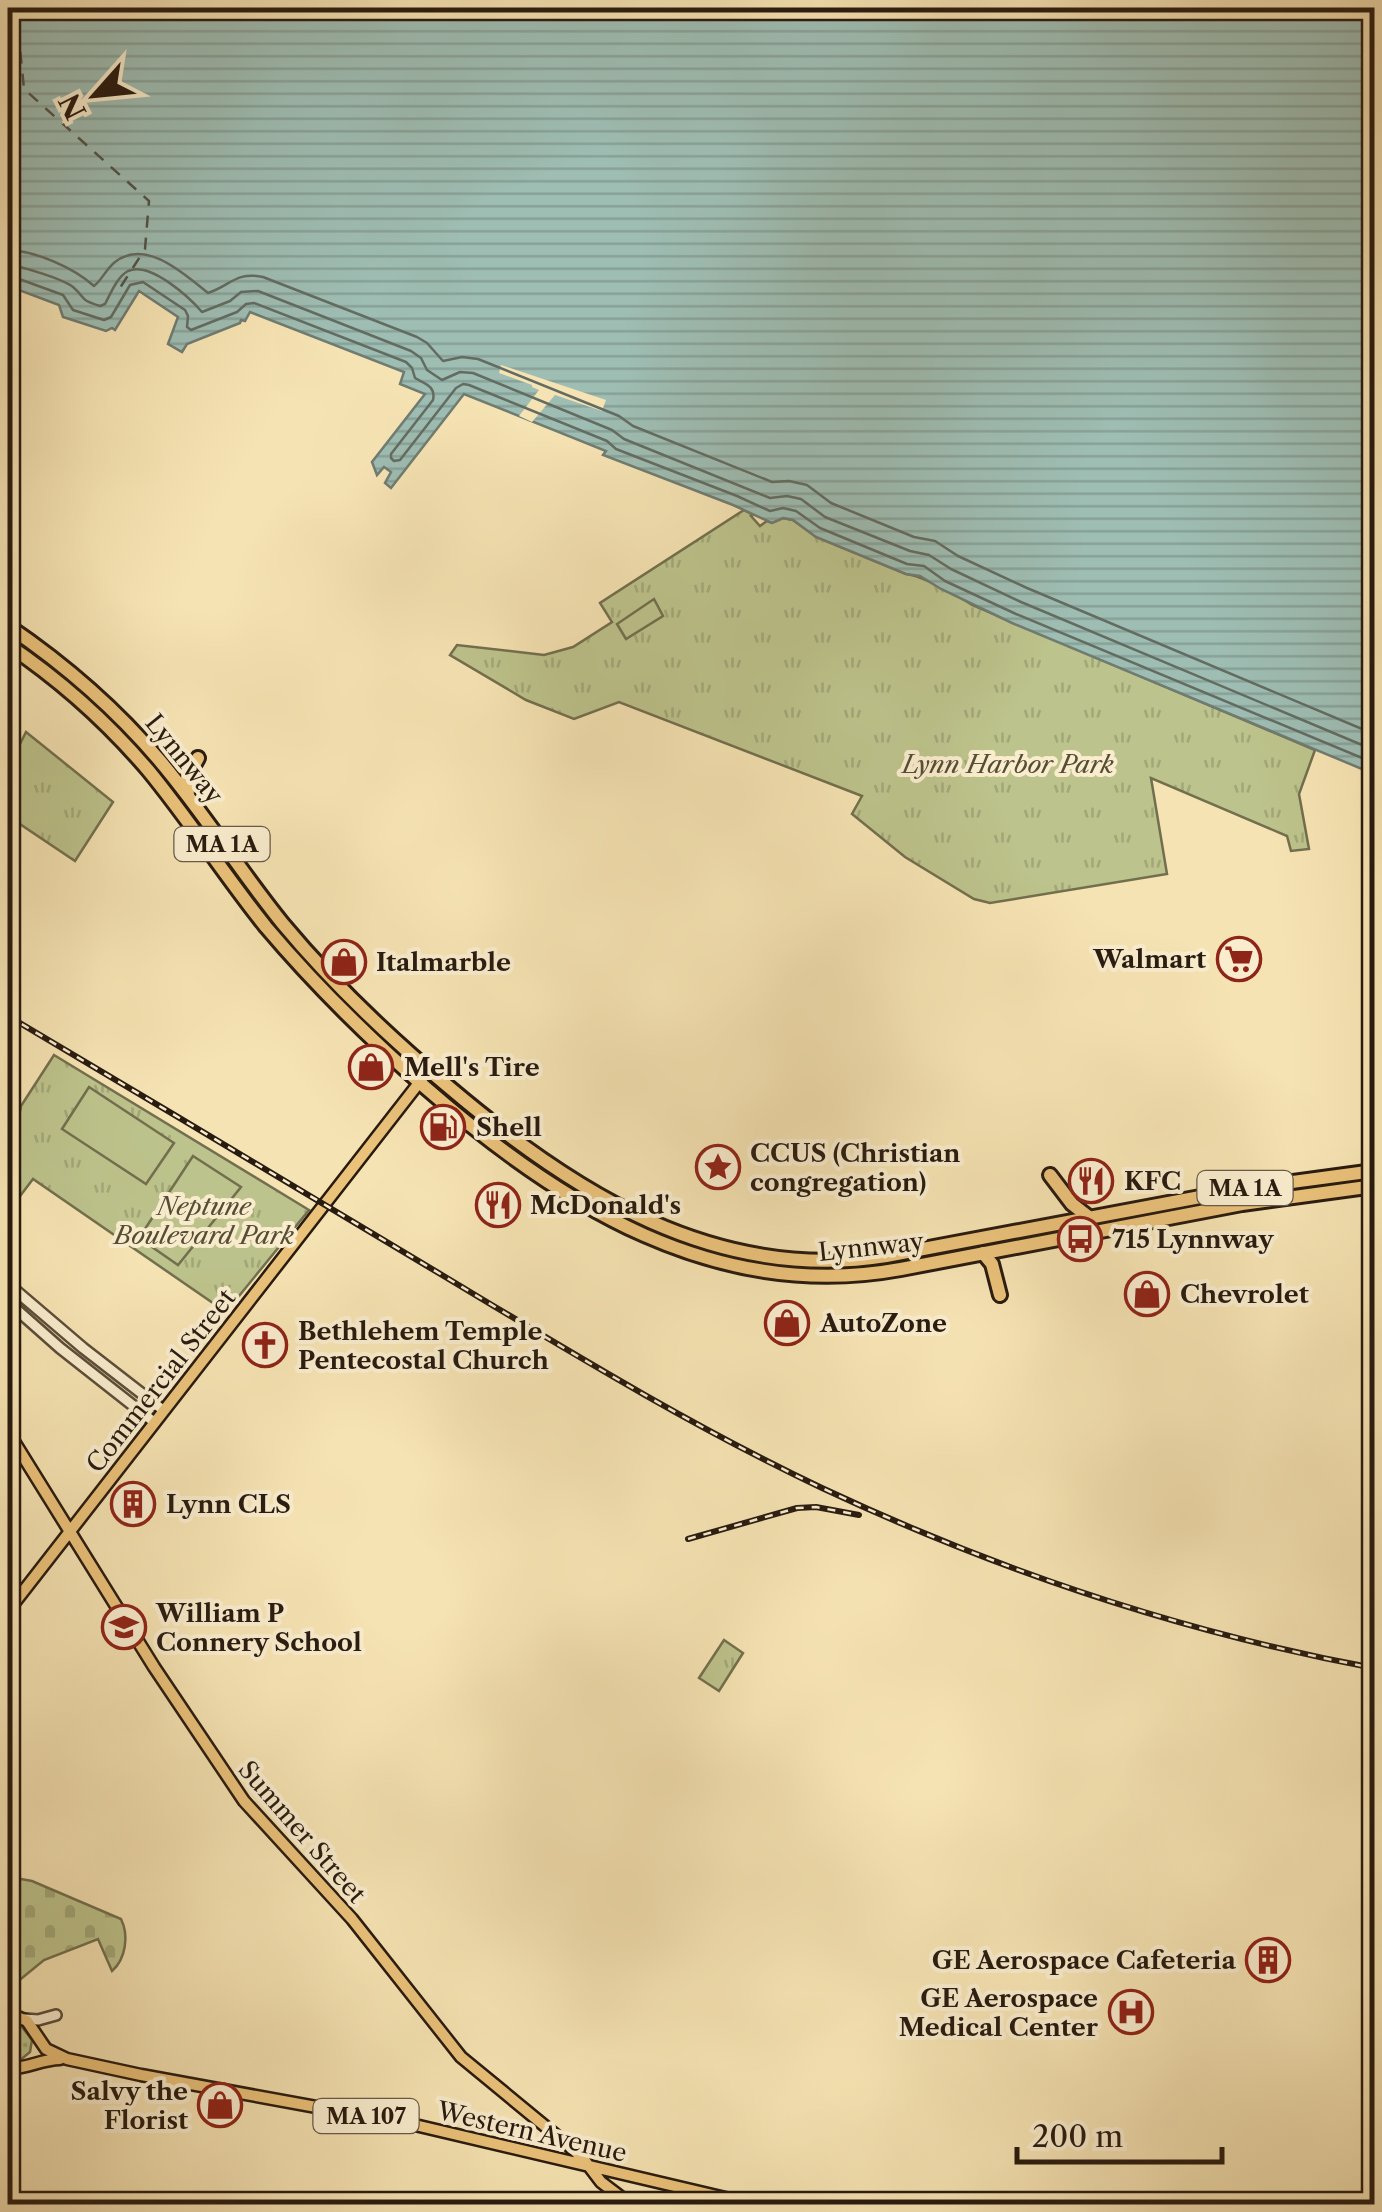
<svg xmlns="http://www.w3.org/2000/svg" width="1382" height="2212" font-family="'Libre Caslon Text',serif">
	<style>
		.grass { fill: url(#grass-dots); stroke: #726f4e; stroke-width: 2.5 }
		.cemetery { fill: url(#cemetery-stones); stroke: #726f4e; stroke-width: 2.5 }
		.park { fill: url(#park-tufts); stroke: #726f4e; stroke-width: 2.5 }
		.pitch { fill: #bdc38c; stroke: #726f4e; stroke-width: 2.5 }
		.water { fill: url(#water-rules); stroke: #6f7c72; stroke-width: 2.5 }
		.pier { fill: #f6e3b3 }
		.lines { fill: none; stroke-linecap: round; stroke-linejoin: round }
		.shore { stroke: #636c62; stroke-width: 2.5 }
		.ferry { stroke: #515449; stroke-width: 2.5; stroke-dasharray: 12 10; stroke-linecap: butt }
		.minor-casing { stroke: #5c4d39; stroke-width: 14 }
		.major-casing { stroke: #281b10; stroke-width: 15 }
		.highway-casing { stroke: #281b10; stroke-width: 18 }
		.minor { stroke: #f9edce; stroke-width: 9 }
		.major { stroke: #ebc27a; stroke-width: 10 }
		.highway { stroke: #ebc27a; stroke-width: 12 }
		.rail-casing { stroke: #281b10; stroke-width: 6 }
		.rail { stroke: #f9edce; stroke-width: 2.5; stroke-dasharray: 8; stroke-linecap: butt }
		.labels { text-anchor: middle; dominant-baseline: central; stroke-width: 8; stroke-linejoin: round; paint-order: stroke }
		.shield { fill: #f9edce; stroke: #675a49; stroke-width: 2.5 }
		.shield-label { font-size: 22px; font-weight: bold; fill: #281b10 }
		.street-label { font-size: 25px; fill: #281b10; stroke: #f9edce }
		.park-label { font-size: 25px; font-style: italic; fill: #554d35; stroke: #f9edce }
		.poi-label { font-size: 25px; font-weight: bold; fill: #281b10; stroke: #f9edce; text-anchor: start }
	</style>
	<defs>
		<pattern id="grass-dots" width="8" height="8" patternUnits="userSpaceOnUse" patternTransform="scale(2.5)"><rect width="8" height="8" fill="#bdc38c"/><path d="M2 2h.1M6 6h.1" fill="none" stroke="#a2a778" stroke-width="1.8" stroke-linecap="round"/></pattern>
		<pattern id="cemetery-stones" width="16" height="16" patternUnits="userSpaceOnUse" patternTransform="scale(2.5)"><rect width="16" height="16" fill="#bdc38c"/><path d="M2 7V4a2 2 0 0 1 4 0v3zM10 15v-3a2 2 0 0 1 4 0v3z" fill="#a2a778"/></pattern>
		<pattern id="park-tufts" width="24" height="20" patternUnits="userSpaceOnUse" patternTransform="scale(2.5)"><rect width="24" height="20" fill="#bdc38c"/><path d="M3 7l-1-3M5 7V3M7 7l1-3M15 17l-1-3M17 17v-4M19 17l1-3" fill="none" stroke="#a2a778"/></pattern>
		<pattern id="water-rules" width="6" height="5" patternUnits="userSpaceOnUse" patternTransform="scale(2.5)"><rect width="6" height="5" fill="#9ebdb3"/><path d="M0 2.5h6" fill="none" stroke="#88a299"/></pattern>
	</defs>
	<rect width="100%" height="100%" fill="#f6e3b3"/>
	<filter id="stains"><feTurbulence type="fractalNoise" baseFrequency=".002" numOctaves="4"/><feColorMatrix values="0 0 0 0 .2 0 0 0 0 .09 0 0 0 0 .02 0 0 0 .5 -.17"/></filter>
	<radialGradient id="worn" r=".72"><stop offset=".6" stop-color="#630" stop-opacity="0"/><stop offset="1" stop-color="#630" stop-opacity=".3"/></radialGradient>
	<path class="grass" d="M8 2020 22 2027 32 2040 30 2052 19 2061 8 2060Z"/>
	<path class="cemetery" d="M21 1879 32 1881 121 1919C129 1935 126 1959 112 1971L98 1939 44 1960 11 1987 8 1981V1882Z"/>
	<path class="park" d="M744 510 753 515 751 516 760 526 767 521 772 523 783 518 793 520 816 537 906 574C923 576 957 595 972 605L1315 750 1299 794 1309 849 1291 851 1287 836 1151 778 1167 874 990 903 974 899 905 857 852 814 862 796 619 702 574 719 526 700 450 655 457 645 544 655 573 647 612 622 600 603Z
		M26 732 113 802 75 861 8 816V768Z
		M54 1055 309 1210 226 1312 33 1179 8 1212V1148L15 1137 21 1106Z
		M724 1640 743 1653 719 1691 699 1678Z"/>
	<path class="pitch" d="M654 599 663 616 626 639 617 624Z
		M89 1087 174 1143 146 1184 62 1129Z
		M193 1156 241 1187 178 1265 139 1238Z"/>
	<path class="water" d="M8 8H1374V774L1012 623 941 589 920 576 906 574 816 537 793 520 783 518 772 523 733 505 603 455 606 451 464 394 391 488 385 483 391 472 384 467 377 475 372 462 425 394 400 384 404 372 250 312 245 321 241 320 240 323 187 344 182 352 168 344 178 317 139 291 115 330 112 328 106 331 63 317 59 305 8 286Z"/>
	<path class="pier" d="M501 365 606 400 602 411 555 395 532 422 519 416 539 390 532 387V385L499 373Z"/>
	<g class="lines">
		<path class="shore" d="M8 250C36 251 74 268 94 286 102 280 106 269 115 262 146 238 184 274 208 293 230 286 236 271 263 277L417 337 427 343 443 361 462 357 478 359 619 416 633 426 772 482 789 481 807 485 831 503 914 537 935 541 958 556 1027 588 1374 734
			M8 265C21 266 63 279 73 287 87 299 78 299 100 306L105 304C111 293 117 277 128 271 150 261 189 297 202 312L230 301 241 292 258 291 411 351 421 358 427 370 442 380 460 372 473 373 612 430 624 439 770 498 787 496 801 499 825 517 910 551 929 555 951 569 1021 602 1374 750
			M8 277 22 280 63 295 73 310 104 320 111 317 130 285 143 282 185 310 188 316 187 327 191 330 237 312 246 304 254 303 406 362 412 368 415 378C425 384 436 386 433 400L391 454V458L394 461 400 460 456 388 463 384 469 385 607 441 616 449 737 496 770 511 783 508 796 511 820 528 907 564 924 566 945 581 1016 614 1374 763"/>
		<path class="ferry" d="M16 8 24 89 149 201 145 249 118 291"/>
		<defs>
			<path id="minor" d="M8 1284 83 1348 163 1410
				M8 1302 60 1348 154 1422
				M25 2019 38 2020 56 2015
				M601 2204 612 2191"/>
			<path id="major" d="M8 1432 154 1667 244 1801 352 1919 461 2057 574 2150 585 2161 601 2182 630 2204
				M8 1611 422 1079
				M8 2013 27 2021 46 2049 67 2059 141 2075 415 2125 751 2204
				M8 2068C25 2070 41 2059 60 2059"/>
			<path id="highway" d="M8 626C64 664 116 709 160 761 204 813 240 871 283 924 333 984 390 1038 450 1088 574 1193 716 1283 886 1256L1248 1188 1374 1171
				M8 645C60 680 107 722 148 770 190 821 225 876 266 927 315 985 369 1038 426 1088 560 1205 716 1303 901 1269L1242 1204 1374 1186
				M188 796 187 778 198 758
				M1050 1175 1072 1204 1090 1218
				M983 1253 992 1264 1000 1295"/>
		</defs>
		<use href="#minor" class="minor-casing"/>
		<use href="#major" class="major-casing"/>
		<use href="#highway" class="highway-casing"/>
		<use href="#minor" class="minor"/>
		<use href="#major" class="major"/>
		<use href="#highway" class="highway"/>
		<defs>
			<path id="rail" d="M8 1016C153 1102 297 1188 442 1275 567 1350 691 1426 822 1488 997 1570 1185 1633 1374 1668
				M688 1539 797 1508 816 1507 859 1515"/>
		</defs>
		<use href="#rail" class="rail-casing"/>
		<use href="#rail" class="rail"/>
	</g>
	<defs>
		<symbol id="supermarket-ring" viewBox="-11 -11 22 22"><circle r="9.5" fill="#f9edce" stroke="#8f2418" stroke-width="1.5"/><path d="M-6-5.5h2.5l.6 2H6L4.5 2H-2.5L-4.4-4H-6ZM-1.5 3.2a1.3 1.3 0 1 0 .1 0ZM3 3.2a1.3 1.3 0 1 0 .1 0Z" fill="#8f2418"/></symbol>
		<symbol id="shop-ring" viewBox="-11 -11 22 22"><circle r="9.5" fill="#f9edce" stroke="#8f2418" stroke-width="1.5"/><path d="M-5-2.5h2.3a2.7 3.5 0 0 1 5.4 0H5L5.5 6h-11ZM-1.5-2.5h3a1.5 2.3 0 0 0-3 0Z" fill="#8f2418"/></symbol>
		<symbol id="fuel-ring" viewBox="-11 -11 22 22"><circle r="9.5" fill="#f9edce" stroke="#8f2418" stroke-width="1.5"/><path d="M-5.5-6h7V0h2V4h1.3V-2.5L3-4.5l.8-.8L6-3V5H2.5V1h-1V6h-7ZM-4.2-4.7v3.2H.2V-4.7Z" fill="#8f2418"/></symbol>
		<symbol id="sight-ring" viewBox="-11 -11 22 22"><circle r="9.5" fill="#f9edce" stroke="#8f2418" stroke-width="1.5"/><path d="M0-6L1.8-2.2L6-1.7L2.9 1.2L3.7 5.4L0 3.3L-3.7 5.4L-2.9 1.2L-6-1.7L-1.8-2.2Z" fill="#8f2418"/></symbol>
		<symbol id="restaurant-ring" viewBox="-11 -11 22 22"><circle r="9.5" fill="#f9edce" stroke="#8f2418" stroke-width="1.5"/><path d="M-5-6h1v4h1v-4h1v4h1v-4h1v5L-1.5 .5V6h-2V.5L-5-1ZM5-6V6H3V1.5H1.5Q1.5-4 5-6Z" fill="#8f2418"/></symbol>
		<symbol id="bus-ring" viewBox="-11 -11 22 22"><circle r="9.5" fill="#f9edce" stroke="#8f2418" stroke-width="1.5"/><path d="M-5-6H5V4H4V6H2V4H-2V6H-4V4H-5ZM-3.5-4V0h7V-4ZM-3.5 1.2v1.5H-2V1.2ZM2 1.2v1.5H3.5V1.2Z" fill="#8f2418"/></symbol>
		<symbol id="church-ring" viewBox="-11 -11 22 22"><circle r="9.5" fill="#f9edce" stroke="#8f2418" stroke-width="1.5"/><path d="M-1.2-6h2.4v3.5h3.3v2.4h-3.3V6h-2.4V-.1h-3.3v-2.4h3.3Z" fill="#8f2418"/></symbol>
		<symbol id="building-ring" viewBox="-11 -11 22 22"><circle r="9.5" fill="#f9edce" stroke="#8f2418" stroke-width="1.5"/><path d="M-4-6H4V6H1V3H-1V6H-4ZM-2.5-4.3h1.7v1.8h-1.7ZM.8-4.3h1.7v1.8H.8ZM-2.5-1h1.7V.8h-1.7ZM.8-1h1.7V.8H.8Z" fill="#8f2418"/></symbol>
		<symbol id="school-ring" viewBox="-11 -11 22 22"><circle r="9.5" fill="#f9edce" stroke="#8f2418" stroke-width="1.5"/><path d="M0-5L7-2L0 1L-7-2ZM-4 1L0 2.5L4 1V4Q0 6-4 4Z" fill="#8f2418"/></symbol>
		<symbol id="hospital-ring" viewBox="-11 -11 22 22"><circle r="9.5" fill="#f9edce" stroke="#8f2418" stroke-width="1.5"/><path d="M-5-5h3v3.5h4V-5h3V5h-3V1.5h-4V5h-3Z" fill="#8f2418"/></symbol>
	</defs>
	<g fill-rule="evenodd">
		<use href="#supermarket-ring" x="1214" y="934" width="50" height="50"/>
		<use href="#shop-ring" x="319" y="937" width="50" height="50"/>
		<use href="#shop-ring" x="346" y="1042" width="50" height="50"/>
		<use href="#fuel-ring" x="418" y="1102" width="50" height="50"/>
		<use href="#sight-ring" x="693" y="1142" width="50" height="50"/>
		<use href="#restaurant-ring" x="1066" y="1156" width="50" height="50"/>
		<use href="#restaurant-ring" x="473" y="1180" width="50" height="50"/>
		<use href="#bus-ring" x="1055" y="1214" width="50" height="50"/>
		<use href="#shop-ring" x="1122" y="1269" width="50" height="50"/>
		<use href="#shop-ring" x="762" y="1298" width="50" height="50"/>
		<use href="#church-ring" x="240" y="1320" width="50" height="50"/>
		<use href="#building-ring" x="108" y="1479" width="50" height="50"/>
		<use href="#school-ring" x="99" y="1602" width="50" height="50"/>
		<use href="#building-ring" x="1243" y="1935" width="50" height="50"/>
		<use href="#hospital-ring" x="1106" y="1987" width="50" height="50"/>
		<use href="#shop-ring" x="195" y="2080" width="50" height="50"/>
	</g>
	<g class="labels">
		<g class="shield">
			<rect x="174.5" y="827" width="95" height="34" rx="8"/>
			<rect x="1197.5" y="1171" width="95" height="34" rx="8"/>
			<rect x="313.5" y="2099" width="105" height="34" rx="8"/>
		</g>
		<g class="shield-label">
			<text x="222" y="844">MA 1A</text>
			<text x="1245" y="1188">MA 1A</text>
			<text x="366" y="2116">MA 107</text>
		</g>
		<g class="street-label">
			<text transform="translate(184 759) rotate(51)">Lynnway</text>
			<text transform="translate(871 1247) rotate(-6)">Lynnway</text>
			<text transform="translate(161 1381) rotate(-52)">Commercial Street</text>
			<text transform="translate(302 1832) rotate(49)">Summer Street</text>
			<text transform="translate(532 2132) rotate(13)">Western Avenue</text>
		</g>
		<g class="park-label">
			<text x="1008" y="764">Lynn Harbor Park</text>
			<text x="204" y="1206">Neptune<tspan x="204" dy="29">Boulevard Park</tspan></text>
		</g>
		<g class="poi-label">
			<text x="1206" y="959" text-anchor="end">Walmart</text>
			<text x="376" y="962">Italmarble</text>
			<text x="404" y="1067">Mell's Tire</text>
			<text x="476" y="1127">Shell</text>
			<text x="750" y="1153">CCUS (Christian<tspan x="750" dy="29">congregation)</tspan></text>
			<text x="1124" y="1181">KFC</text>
			<text x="530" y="1205">McDonald's</text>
			<text x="1112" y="1239">715 Lynnway</text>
			<text x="1180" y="1294">Chevrolet</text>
			<text x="820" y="1323">AutoZone</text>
			<text x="298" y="1331">Bethlehem Temple<tspan x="298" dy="29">Pentecostal Church</tspan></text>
			<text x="166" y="1504">Lynn CLS</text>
			<text x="156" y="1613">William P<tspan x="156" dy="29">Connery School</tspan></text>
			<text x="1236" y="1960" text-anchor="end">GE Aerospace Cafeteria</text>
			<text x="1098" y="1998" text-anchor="end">GE Aerospace<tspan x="1098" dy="29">Medical Center</tspan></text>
			<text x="188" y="2091" text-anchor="end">Salvy the<tspan x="188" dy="29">Florist</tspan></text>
		</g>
	</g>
	<rect width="1382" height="2212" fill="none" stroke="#f6e3b3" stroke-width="40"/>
	<rect x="10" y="10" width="1362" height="2192" fill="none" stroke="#281b10" stroke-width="5"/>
	<rect x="20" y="20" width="1342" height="2172" fill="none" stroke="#281b10" stroke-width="2.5"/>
	<g transform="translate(95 95) rotate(243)" stroke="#f9edce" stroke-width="8" paint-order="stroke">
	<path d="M0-8L18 38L0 25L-18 38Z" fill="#281b10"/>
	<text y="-15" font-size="28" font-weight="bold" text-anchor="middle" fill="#281b10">N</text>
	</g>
	<path d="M1017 2147v15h205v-15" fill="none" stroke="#281b10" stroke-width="5"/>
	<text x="1032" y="2147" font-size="30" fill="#281b10" stroke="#f9edce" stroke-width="8" paint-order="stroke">200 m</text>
	<rect width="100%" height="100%" filter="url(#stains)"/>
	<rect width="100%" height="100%" fill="url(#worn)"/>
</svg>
